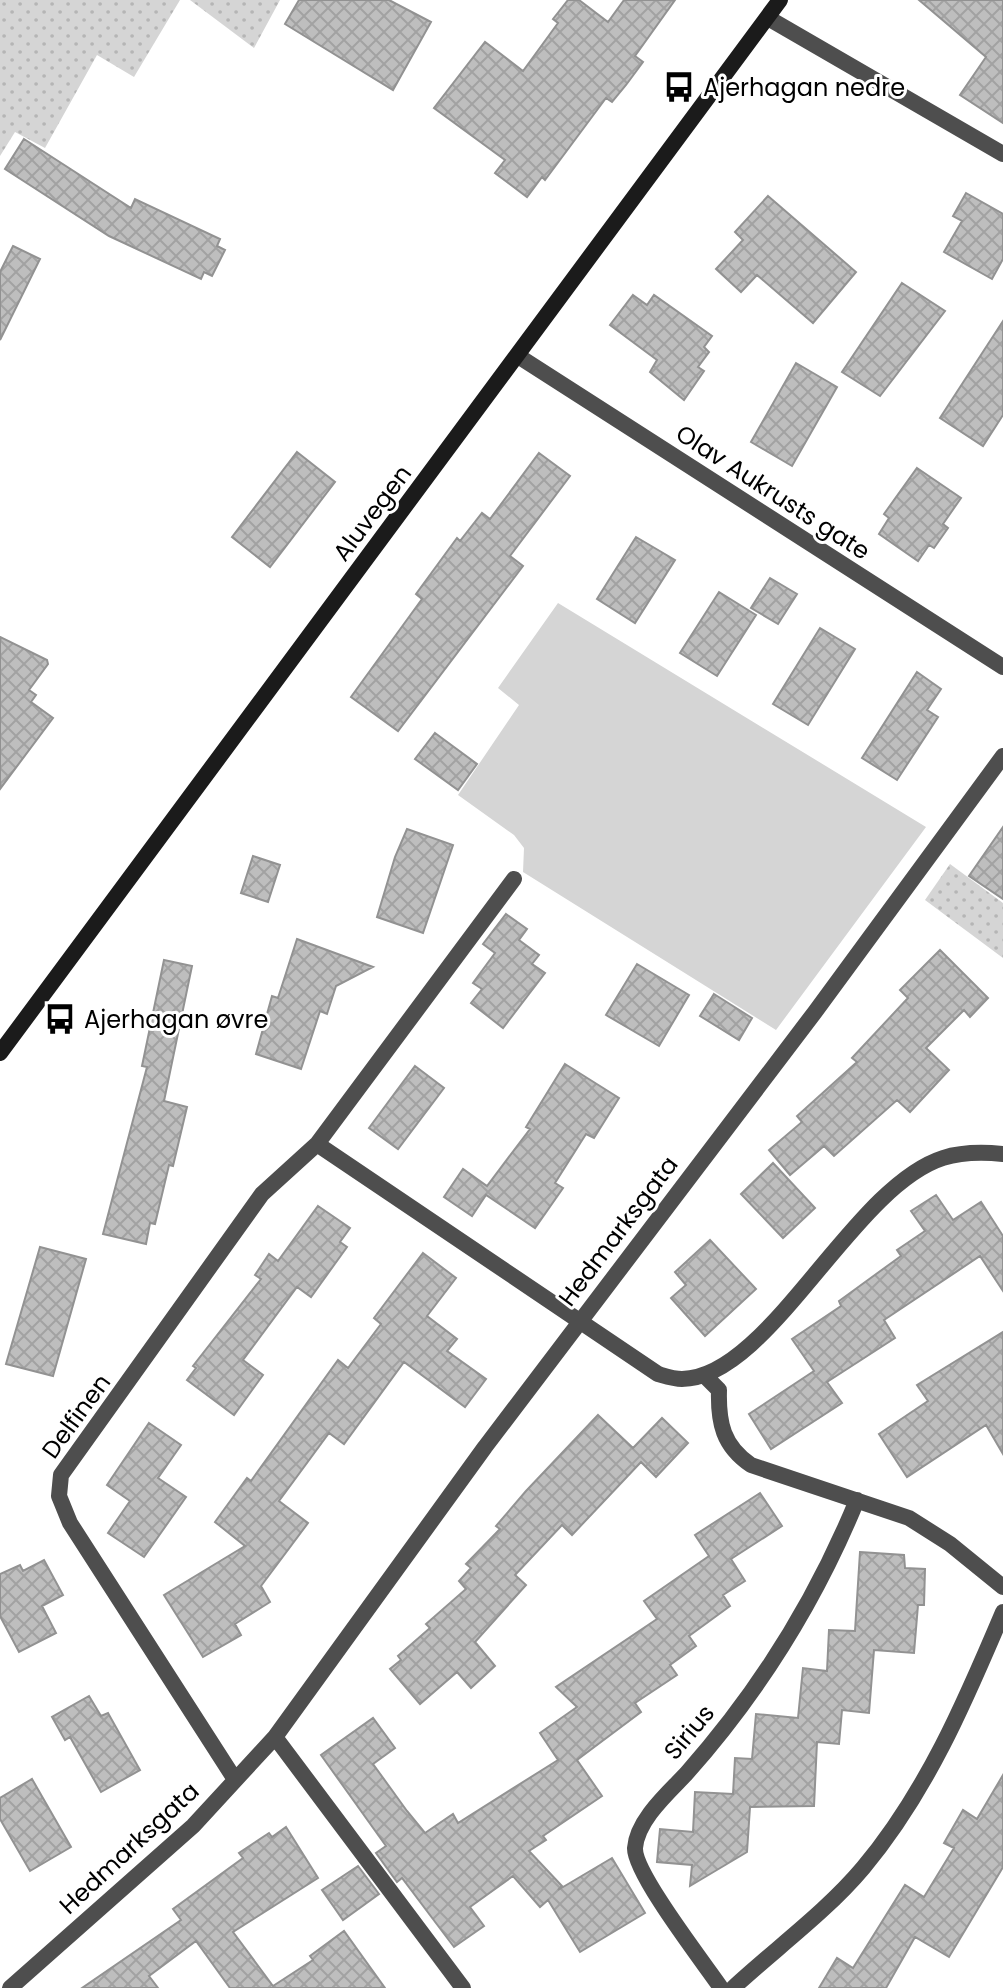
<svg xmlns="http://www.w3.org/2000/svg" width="1003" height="1988" font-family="Poppins,sans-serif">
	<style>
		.grass { fill: url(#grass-dots) }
		.park { fill: #d5d5d5 }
		.building { fill: url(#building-cross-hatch); stroke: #929292; stroke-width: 2 }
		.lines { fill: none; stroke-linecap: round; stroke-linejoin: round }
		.minor { stroke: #4e4e4e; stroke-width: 16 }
		.secondary { stroke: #1b1b1b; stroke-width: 16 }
		.labels { text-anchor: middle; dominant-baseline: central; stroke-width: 6; stroke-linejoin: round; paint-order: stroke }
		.poi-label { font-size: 24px; fill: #000; stroke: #fff; text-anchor: start }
		.street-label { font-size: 24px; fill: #000; stroke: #fff }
	</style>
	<defs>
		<pattern id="grass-dots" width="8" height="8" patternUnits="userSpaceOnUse" patternTransform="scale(2)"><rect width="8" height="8" fill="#d5d5d5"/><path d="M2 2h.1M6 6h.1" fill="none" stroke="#b5b5b5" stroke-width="1.8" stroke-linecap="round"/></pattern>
		<pattern id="building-cross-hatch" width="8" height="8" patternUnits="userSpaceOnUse" patternTransform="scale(2)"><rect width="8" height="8" fill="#bebebe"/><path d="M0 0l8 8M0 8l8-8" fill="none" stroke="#a2a2a2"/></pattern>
	</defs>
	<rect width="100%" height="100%" fill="#fff"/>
	<path class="grass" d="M0 0H180L134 77 97 55 45 148 15 132 0 156Z
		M190 0H280L254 48Z
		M950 864 1003 903V958L925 900Z"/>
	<path class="park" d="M558 603 926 827 776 1030 523 872 524 848 514 835 458 795 519 705 498 688Z"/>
	<path class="building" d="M299 0H389L431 22 393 90 285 24Z
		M568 0H579L608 22 624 0H675L635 56 643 62 626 85 612 102 606 98 545 180 542 177 527 197 495 173 505 160 434 108 485 42 523 71 558 23 553 19Z
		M919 0H1003V123L960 95 986 57Z
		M24 139 131 208 135 199 220 239 217 246 225 250 212 276 204 272 201 279 109 236 5 169Z
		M966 193 1003 214V259L992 279 944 252 962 221 953 216Z
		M768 196 856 272 813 323 757 275 741 292 716 269 743 240 735 232Z
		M13 246 40 259 0 340V272Z
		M902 283 945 311 880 396 842 372Z
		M633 295 647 305 654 295 712 336 704 347 709 352 698 367 704 371 684 400 650 372 657 360 610 325Z
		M1003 321V415L983 446 940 418Z
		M796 363 837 387 792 466 751 442Z
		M297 452 335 482 270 567 232 537Z
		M539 453 570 476 510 556 523 566 398 731 351 697 422 599 416 594 457 538 460 541 482 513 490 519Z
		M917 468 961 498 943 524 948 528 934 548 929 545 918 561 879 534 889 518 884 514Z
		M636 537 675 560 635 623 597 599Z
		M770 578 797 594 778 624 751 608Z
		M719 592 756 615 717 676 680 653Z
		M820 628 855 649 808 725 773 704Z
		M0 637 47 660 48 664 29 690 36 695 31 702 53 718 0 789Z
		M917 672 941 689 927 710 938 717 897 780 862 758Z
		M435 733 477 764 458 790 415 759Z
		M1003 827V899L969 876Z
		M407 829 453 845 423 933 377 917 395 857Z
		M253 856 280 865 268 902 241 893Z
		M506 914 527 929 519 940 539 955 532 964 545 973 503 1028 471 1003 482 989 473 983 495 953 483 944Z
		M297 939 373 967 336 986 327 1014 320 1011 301 1069 256 1054 272 996 278 998Z
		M940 950 988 998 970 1017 964 1010 926 1048 949 1070 910 1112 897 1100 834 1156 824 1146 790 1175 769 1150 802 1122 797 1116 857 1062 852 1058 908 998 900 990Z
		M164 960 192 966 164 1101 187 1107 173 1166 169 1165 155 1224 150 1223 146 1244 103 1234 147 1067 142 1066Z
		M637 964 689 995 659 1046 606 1015Z
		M714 994 752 1018 739 1040 700 1016Z
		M565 1064 619 1098 594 1138 586 1134 555 1183 563 1188 535 1228 486 1195 472 1216 444 1197 463 1169 487 1186 530 1129 526 1127Z
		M415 1066 444 1088 398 1149 369 1128Z
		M773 1163 815 1208 783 1238 741 1194Z
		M936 1195 953 1220 981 1202 1003 1236V1291L980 1256 884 1320 895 1338 827 1382 842 1403 771 1449 749 1414 814 1371 792 1339 841 1306 839 1301 901 1256 897 1250 925 1231 911 1211Z
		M318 1206 350 1228 340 1242 347 1247 311 1297 297 1287 243 1360 263 1375 234 1415 187 1380 196 1368 193 1366 261 1279 255 1275 269 1254 278 1261Z
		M710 1240 756 1289 705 1336 671 1298 686 1285 675 1272Z
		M40 1247 86 1259 53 1376 6 1364Z
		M423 1253 456 1278 427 1316 457 1339 447 1351 486 1379 465 1407 404 1362 344 1444 329 1433 279 1501 308 1523 261 1586 270 1602 235 1624 241 1635 203 1657 164 1595 245 1546 215 1522 247 1478 251 1481 338 1360 348 1368 381 1324 374 1318Z
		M1003 1332V1454L986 1425 907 1477 879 1434 928 1401 917 1385Z
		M598 1415 633 1448 662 1418 688 1443 656 1477 641 1462 572 1535 562 1525 515 1575 526 1585 475 1642 495 1666 471 1688 457 1672 420 1704 390 1669 401 1660 398 1656 430 1628 426 1624 466 1589 459 1581 471 1568 466 1564 500 1529 496 1526 526 1491Z
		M149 1423 181 1445 158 1478 186 1497 144 1557 108 1533 130 1501 107 1485Z
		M760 1493 782 1526 731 1559 745 1581 723 1595 730 1606 689 1636 696 1646 670 1665 677 1675 635 1703 641 1712 577 1760 602 1796 543 1836 546 1840 529 1851 562 1886 558 1890 612 1858 645 1913 580 1952 548 1900 540 1907 513 1876 470 1907 484 1926 454 1947 402 1878 397 1882 376 1853 386 1846 321 1755 373 1718 395 1748 373 1764 407 1811 425 1833 453 1814 458 1823 558 1760 540 1733 577 1707 556 1687 657 1619 644 1601 709 1556 695 1535Z
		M860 1552 904 1555 905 1568 925 1569 924 1605H918L914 1653 874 1650 869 1713 842 1710 839 1744 817 1742 814 1806 750 1807 747 1852 690 1886 692 1865 657 1862 660 1829 693 1832 695 1792 733 1794 735 1758 752 1759 756 1714 798 1718 803 1668 827 1671 829 1630 855 1631Z
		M44 1560 63 1595 42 1606 56 1633 19 1652 0 1616V1574L20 1565 23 1571Z
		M89 1696 101 1716 108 1713 140 1770 101 1792 70 1737 65 1740 52 1717Z
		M1003 1775V1867L949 1957 915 1937 886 1988H819L837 1958 853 1968 905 1885 924 1897 954 1848 944 1843 963 1810 977 1819Z
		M32 1779 71 1847 30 1871 0 1819V1798Z
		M286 1827 318 1878 233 1932 273 1986 313 1960 310 1956 344 1931 385 1988H230L196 1941 149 1976 158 1988H82L181 1920 173 1909 243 1858 239 1853 269 1833 272 1837Z
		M358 1866 379 1894 343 1920 322 1890Z"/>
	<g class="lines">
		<path class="minor" d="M768 18 1003 154
			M518 356 1003 667
			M317 1144 514 879
			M704 1375 719 1390C718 1423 723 1446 751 1465L909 1518 950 1544 1003 1587
			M275 1737 463 1988
			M234 1778 70 1523 59 1496 61 1475 262 1194 317 1144 658 1374C665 1376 674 1379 682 1379 769 1378 852 1187 943 1158 962 1152 983 1152 1003 1154
			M10 1988 193 1826 275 1737 485 1447 815 1012 1003 756
			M721 1988C704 1963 634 1873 635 1848 637 1820 668 1793 686 1774 758 1693 816 1600 857 1500
			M733 1988C775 1949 826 1912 863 1868 926 1793 965 1702 1003 1612"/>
		<path class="secondary" d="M0 1053 780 0"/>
	</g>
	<defs>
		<symbol id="bus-bare" viewBox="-9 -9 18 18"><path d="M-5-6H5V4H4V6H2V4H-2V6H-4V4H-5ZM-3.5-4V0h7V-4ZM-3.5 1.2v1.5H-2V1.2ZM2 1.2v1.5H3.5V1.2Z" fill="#000" stroke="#fff" stroke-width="2.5" paint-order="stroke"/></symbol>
	</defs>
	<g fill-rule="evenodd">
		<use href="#bus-bare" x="657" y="65" width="44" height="44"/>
		<use href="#bus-bare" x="38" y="997" width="44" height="44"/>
	</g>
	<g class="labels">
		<g class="poi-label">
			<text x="703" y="87">Ajerhagan nedre</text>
			<text x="84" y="1019">Ajerhagan øvre</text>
		</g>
		<g class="street-label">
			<text transform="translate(773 492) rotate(33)">Olav Aukrusts gate</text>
			<text transform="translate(372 513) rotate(-53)">Aluvegen</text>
			<text transform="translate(618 1231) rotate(-53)">Hedmarksgata</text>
			<text transform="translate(76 1416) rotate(-54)">Delfinen</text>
			<text transform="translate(689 1732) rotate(-50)">Sirius</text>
			<text transform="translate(129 1848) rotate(-43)">Hedmarksgata</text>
		</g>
	</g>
</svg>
